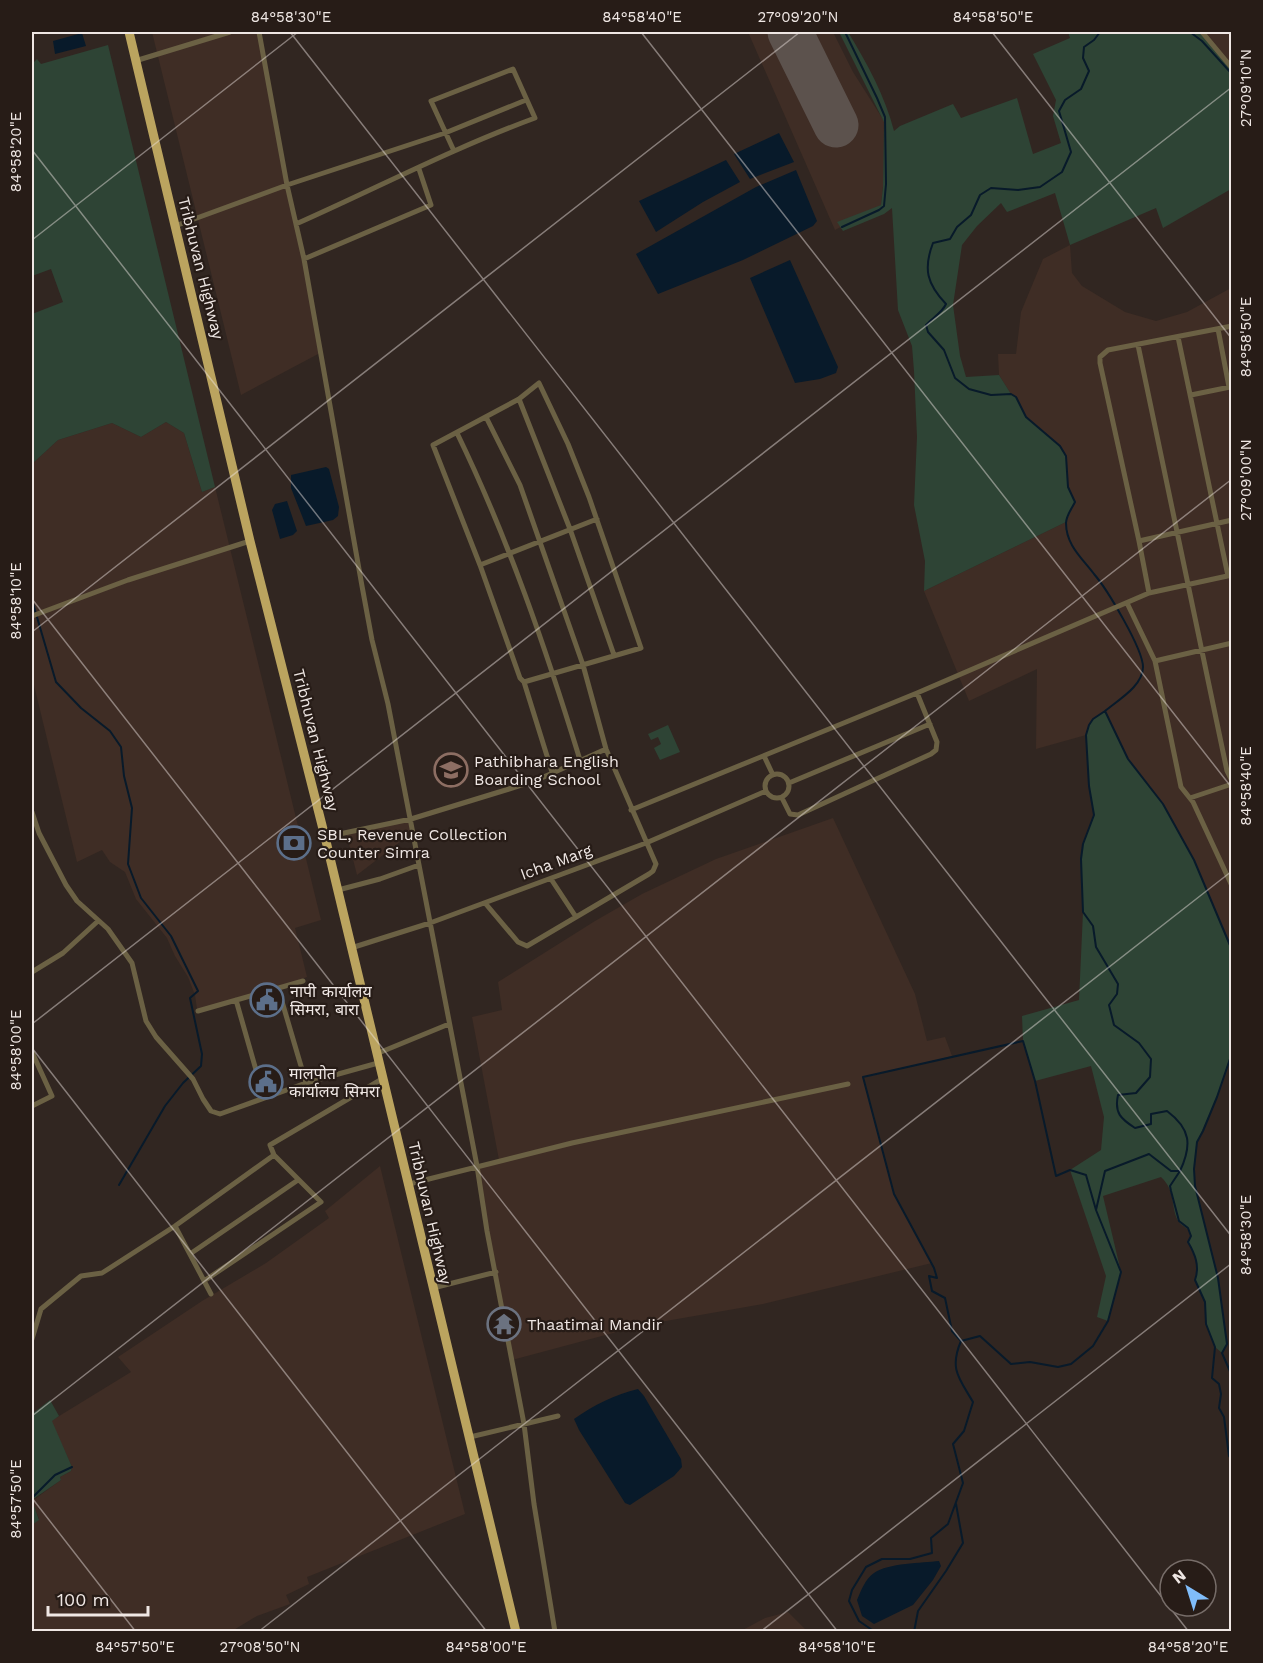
<svg xmlns="http://www.w3.org/2000/svg" width="1263" height="1663" font-family="'Work Sans','Noto Sans Devanagari',sans-serif">
	<style>
		.built { fill: #3f2d25 }
		.green { fill: #2e4435 }
		.water { fill: #081a2a }
		.lines { fill: none; stroke-linecap: round; stroke-linejoin: round }
		.stream { stroke: #081a2a; stroke-width: 2 }
		.runway { stroke: #5c524d; stroke-width: 45 }
		.minor { stroke: #6b6144; stroke-width: 5 }
		.trunk { stroke: #bba45f; stroke-width: 9 }
		.ticks { fill: none; stroke: #efe7e4; stroke-width: 1.5; stroke-opacity: 0.45 }
		.labels { text-anchor: middle; dominant-baseline: central; stroke-width: 4.5; stroke-linejoin: round; paint-order: stroke }
		.street-label { font-size: 16px; fill: #efe7e4; stroke: #271c17 }
		.poi-label { font-size: 16px; fill: #efe7e4; stroke: #271c17; text-anchor: start }
		.neatline { fill: none; stroke: #efe7e4; stroke-width: 2 }
		.ticks-label { font-size: 15px; text-anchor: middle; fill: #efe7e4 }
	</style>
	<rect width="100%" height="100%" fill="#312621"/>
	<path class="built" d="M152 32H259L320 353 241 395Z
		M748 32H833L853 72 884 121 883 187 881 205 835 230Z
		M1201 32H1231V68Z
		M1070 245 1072 273 1082 286 1125 312 1156 321 1187 312 1231 288V950L1163 804 1128 759 1105 711 1089 725 1086 735 1036 749 1037 669 969 701 924 591 1066 522 1075 502 1068 487 1066 456 1056 442 1026 417 1017 397 1011 394 999 375 998 354H1016L1021 312 1043 259Z
		M166 422 184 433 202 492 215 487 321 920 295 928 307 977 278 988 197 1009 195 995 188 977 175 956 167 938 136 899 125 872 110 862 102 850 77 862 32 677V616L37 613 33 609 32 600V464L58 440 112 423 141 437Z
		M833 818 915 994 927 1041 945 1037 952 1056 863 1078 894 1194 932 1263 763 1304 643 1325 512 1360 477 1166 499 1160 472 1017 502 1010 498 982 595 921 642 894 716 859Z
		M411 819 413 832 357 875 346 832Z
		M380 1166 465 1514 307 1577 309 1584 286 1595 290 1604 257 1616 232 1631 32 1632V1525L39 1519 32 1501 61 1480 60 1477 71 1471 72 1467 51 1421 131 1372 118 1357 202 1301 266 1263 329 1218 325 1211Z
		M788 1612 807 1631H741L765 1618Z"/>
	<path class="green" d="M839 32H848C867 63 885 96 894 131L900 126 953 104 961 118 1017 98 1033 154 1061 143 1053 116 1056 100 1033 54 1070 38 1068 32H1202L1231 68V189L1163 228 1156 208 1070 245 1055 193 1007 212 1001 203 977 226 962 245 953 305 960 356 966 377 999 375 1011 394 1016 397 1026 417 1056 442 1066 456 1068 487 1075 502 1066 522 924 591 925 561 914 505 917 437 914 371 912 346 898 310 892 208 884 214 843 231 837 222 881 205 883 187 884 122Z
		M108 45 215 487 202 492 184 433 166 422 141 437 112 423 58 440 32 464V314L63 302 51 269 32 276V64L37 59 41 64Z
		M1105 711 1128 759 1163 804 1194 860 1231 950V1053L1217 1097 1197 1142 1194 1169 1195 1186 1218 1278 1227 1344 1222 1353 1215 1347 1206 1324 1205 1302 1195 1280C1200 1266 1195 1254 1188 1242L1191 1236C1188 1226 1185 1229 1179 1222 1170 1209 1177 1192 1161 1177L1103 1196 1121 1272 1108 1321 1097 1317 1106 1276 1070 1170 1101 1150 1104 1117 1091 1066 1035 1081 1023 1041 1022 1016 1079 1000 1083 912 1081 859 1083 844 1094 815 1089 786 1086 735 1089 725 1093 719Z
		M668 725 680 752 660 760 654 748 661 744 658 737 651 740 648 734Z
		M50 1400 59 1416 52 1421 72 1467 71 1471 60 1477 61 1480 32 1500 39 1520 32 1525V1414Z"/>
	<path class="water" d="M82 33 86 46 55 54 53 41Z
		M779 133 794 162 750 179 734 154Z
		M726 160 740 182 703 202 656 232 639 201Z
		M796 170 817 221 813 226 743 260 658 294 636 254 756 187Z
		M790 260 838 367 836 373 820 379 795 383 750 278Z
		M326 467 329 469 339 507 338 516 333 520 306 526 291 488V475Z
		M287 501 297 531 293 535 280 539 272 510 275 504Z
		M638 1389 644 1396 681 1459 682 1467 674 1476 630 1505 625 1503 579 1430 574 1419C592 1406 616 1394 638 1389Z
		M939 1561 941 1566 933 1580 913 1605 874 1624 862 1616 857 1600C861 1591 865 1579 874 1573 888 1563 922 1563 939 1561Z"/>
	<g class="lines">
		<path class="stream" d="M1100 32 1094 40 1084 47 1083 58 1089 71 1081 89 1065 100 1059 111 1071 152 1062 172 1040 187 1018 190 991 188 980 195 971 215 957 227 950 239 933 243C923 269 927 284 946 304 942 313 932 318 926 325L928 332 944 350 955 378 969 389 991 395 1011 394 1016 397 1026 417 1060 446 1066 456 1068 487 1075 502C1072 508 1066 516 1066 523 1066 545 1082 558 1094 574 1107 589 1143 649 1143 667 1143 686 1118 700 1105 711L1128 759 1163 804 1194 860 1232 950
			M1190 32 1202 41 1232 74
			M842 227 879 210 884 206 886 184 885 117 877 98 845 32
			M32 600 56 682 81 708 110 731 121 747 124 776 132 808 128 864 141 898 171 936 198 991 190 998 202 1054 201 1066 183 1083 165 1106 119 1185
			M1232 1053 1217 1097 1203 1131 1197 1142 1194 1169 1195 1186 1218 1278 1227 1344 1222 1353 1232 1376
			M1180 1171 1170 1186 1171 1191 1179 1221 1188 1228 1191 1236 1188 1242C1195 1254 1200 1266 1195 1280L1205 1302 1206 1324 1215 1347 1212 1378 1219 1384 1221 1394 1219 1408 1224 1417 1229 1456 1232 1459
			M961 1341 952 1331 945 1298 932 1291 929 1276 937 1278 934 1268 894 1194 863 1077 1023 1041 1035 1081 1056 1176 1070 1170 1086 1175 1096 1210
			M32 1498 55 1475 72 1467
			M875 1632 859 1621 849 1601 852 1590 866 1567 882 1559H910L932 1553 931 1538 948 1524 963 1483 953 1444 964 1431 973 1402C959 1378 949 1369 961 1341L980 1336 1011 1364 1030 1362 1058 1367 1071 1364 1093 1346 1108 1321 1121 1272 1096 1210 1105 1171 1149 1154 1171 1171H1180C1192 1145 1191 1129 1167 1111L1151 1114V1124L1135 1128C1121 1119 1114 1113 1118 1095L1136 1093 1150 1077 1151 1059 1139 1043 1114 1025 1109 1005 1117 994 1118 984 1096 947 1093 926 1083 912 1081 859 1083 844 1094 815 1089 786 1086 735 1089 725 1093 719 1105 711
			M914 1632 918 1611 946 1571 963 1543 956 1504"/>
		<path class="runway" d="M790 32 836 125"/>
		<path class="minor" d="M259 32 287 185 304 259 362 586 372 640 388 704 477 1166 487 1231 524 1424 534 1504 555 1632
			M1202 32 1232 68
			M135 61 230 32
			M296 224C375 189 453 148 535 118L513 69 431 101 454 151
			M175 226 287 185 445 133 526 100
			M304 259 431 205 419 169
			M1218 329 1229 387
			M1178 337 1228 576
			M1138 345 1227 771 1232 781
			M1191 395 1230 387
			M519 399 570 529 614 655
			M457 433C508 538 546 649 580 760
			M1139 541 1232 520
			M480 565 597 519
			M1149 593 1139 541 1100 363V357L1108 350 1232 326
			M1127 603 1155 661 1181 787 1193 802 1232 886
			M32 616 128 580 250 541
			M1155 661 1232 643
			M524 682 520 678 480 565 433 445 519 399 539 383 568 444 589 497 641 648 524 682 552 772
			M764 756 773 775
			M765 786a12 12 0 1 1 24 0a12 12 0 1 1-24 0Z
			M789 783 930 724
			M782 798 790 814 798 815 931 754 936 750 937 742 917 693
			M1190 798 1232 784
			M631 810 917 693 1149 593 1232 575
			M32 812 39 833 66 885 77 901 108 929 132 963 146 1021 156 1037 193 1079 203 1099 211 1111 220 1114 306 1083 378 1063
			M325 837 411 819 509 789 537 780 606 749
			M551 879 576 917
			M338 890 380 879 419 865
			M485 903 518 942 527 946 649 874 653 871 656 864 606 749 583 665 520 485 486 417
			M351 948 430 923 646 843 766 791
			M32 972 63 953 98 921
			M278 988 306 1083
			M236 1000 264 1098
			M198 1011 303 981
			M32 1052 52 1096 32 1106
			M376 1054 449 1024
			M409 1184 572 1143 848 1084
			M175 1226 211 1294
			M190 1254 298 1180
			M204 1281 321 1202 274 1155
			M433 1288 496 1272
			M32 1339 41 1309 81 1276 102 1273 175 1226 274 1155 270 1145 382 1079
			M470 1437 558 1416"/>
		<path class="trunk" d="M129 32 250 541 325 837 516 1632"/>
	</g>
	<path class="ticks" d="M290 32 1232 1237M641 32 1232 788M992 32 1232 339M32 150 1189 1632M32 240 298 32M32 599 838 1632M32 632 800 32M32 1024 1232 87M32 1048 487 1632M32 1416 1232 479M32 1498 136 1632M258 1632 1232 871M760 1632 1232 1263"/>
	<defs>
		<symbol id="school-ring" viewBox="-11 -11 22 22"><circle r="9.5" fill="#271c17" stroke="#8d6e63" stroke-width="1.5"/><path d="M0-5L7-2L0 1L-7-2ZM-4 1L0 2.5L4 1V4Q0 6-4 4Z" fill="#8d6e63"/></symbol>
		<symbol id="bank-ring" viewBox="-11 -11 22 22"><circle r="9.5" fill="#271c17" stroke="#5c6f8a" stroke-width="1.5"/><path d="M-6-4H6V4H-6ZM0-2.3a2.3 2.3 0 1 0 0 4.6a2.3 2.3 0 1 0 0-4.6Z" fill="#5c6f8a"/></symbol>
		<symbol id="civic-ring" viewBox="-11 -11 22 22"><circle r="9.5" fill="#271c17" stroke="#5c6f8a" stroke-width="1.5"/><path d="M-.6-6.5H3V-4.5H.6V-3L4-1V1h2V6H-6V1h2V-1L-.6-3ZM-1.2 2.5V6h2.4V2.5Z" fill="#5c6f8a"/></symbol>
		<symbol id="temple-ring" viewBox="-11 -11 22 22"><circle r="9.5" fill="#271c17" stroke="#6b7280" stroke-width="1.5"/><path d="M0-6L5-2H3V0L6.5 2.5H4V6H1.5V3h-3V6H-4V2.5H-6.5L-3 0V-2H-5Z" fill="#6b7280"/></symbol>
	</defs>
	<g fill-rule="evenodd">
		<use href="#school-ring" x="432" y="751" width="38" height="38"/>
		<use href="#bank-ring" x="275" y="824" width="38" height="38"/>
		<use href="#civic-ring" x="248" y="981" width="38" height="38"/>
		<use href="#civic-ring" x="247" y="1063" width="38" height="38"/>
		<use href="#temple-ring" x="485" y="1305" width="38" height="38"/>
	</g>
	<g class="labels">
		<g class="street-label">
			<text transform="translate(201 268) rotate(76)">Tribhuvan Highway</text>
			<text transform="translate(316 740) rotate(76)">Tribhuvan Highway</text>
			<text transform="translate(556 862) rotate(-20)">Icha Marg</text>
			<text transform="translate(430 1213) rotate(77)">Tribhuvan Highway</text>
		</g>
		<g class="poi-label">
			<text x="474" y="761">Pathibhara English<tspan x="474" dy="18">Boarding School</tspan></text>
			<text x="317" y="834">SBL, Revenue Collection<tspan x="317" dy="18">Counter Simra</tspan></text>
			<text x="290" y="991">नापी कार्यालय<tspan x="290" dy="18">सिमरा, बारा</tspan></text>
			<text x="289" y="1073">मालपोत<tspan x="289" dy="18">कार्यालय सिमरा</tspan></text>
			<text x="527" y="1324">Thaatimai Mandir</text>
		</g>
	</g>
	<rect width="1263" height="1663" fill="none" stroke="#271c17" stroke-width="66"/>
	<g transform="translate(1188 1588) rotate(322)"><circle r="28" fill="#271c17" stroke="#776d69" stroke-width="1.5"/>
	<path d="M0-4.5L10 22L0 15L-10 22Z" fill="#80bdfa"/>
	<text y="-9" font-size="16" font-weight="bold" text-anchor="middle" fill="#efe7e4">N</text>
	</g>
	<path d="M48 1606v9h100v-9" fill="none" stroke="#efe7e4" stroke-width="3"/>
	<text x="57" y="1606" font-size="18" fill="#efe7e4" stroke="#271c17" stroke-width="4.5" paint-order="stroke">100 m</text>
	<rect x="33" y="33" width="1197" height="1597" class="neatline"/>
	<g class="ticks-label">
		<text x="291" y="22">84°58'30"E</text>
		<text x="642" y="22">84°58'40"E</text>
		<text x="798" y="22">27°09'20"N</text>
		<text x="993" y="22">84°58'50"E</text>
		<text transform="translate(1246 88) rotate(-90)" y="5">27°09'10"N</text>
		<text transform="translate(16 152) rotate(-90)" y="5">84°58'20"E</text>
		<text transform="translate(1246 337) rotate(-90)" y="5">84°58'50"E</text>
		<text transform="translate(1246 480) rotate(-90)" y="5">27°09'00"N</text>
		<text transform="translate(16 601) rotate(-90)" y="5">84°58'10"E</text>
		<text transform="translate(1246 786) rotate(-90)" y="5">84°58'40"E</text>
		<text transform="translate(16 1050) rotate(-90)" y="5">84°58'00"E</text>
		<text transform="translate(1246 1235) rotate(-90)" y="5">84°58'30"E</text>
		<text transform="translate(16 1499) rotate(-90)" y="5">84°57'50"E</text>
		<text x="135" y="1652">84°57'50"E</text>
		<text x="260" y="1652">27°08'50"N</text>
		<text x="486" y="1652">84°58'00"E</text>
		<text x="837" y="1652">84°58'10"E</text>
		<text x="1188" y="1652">84°58'20"E</text>
	</g>
</svg>
